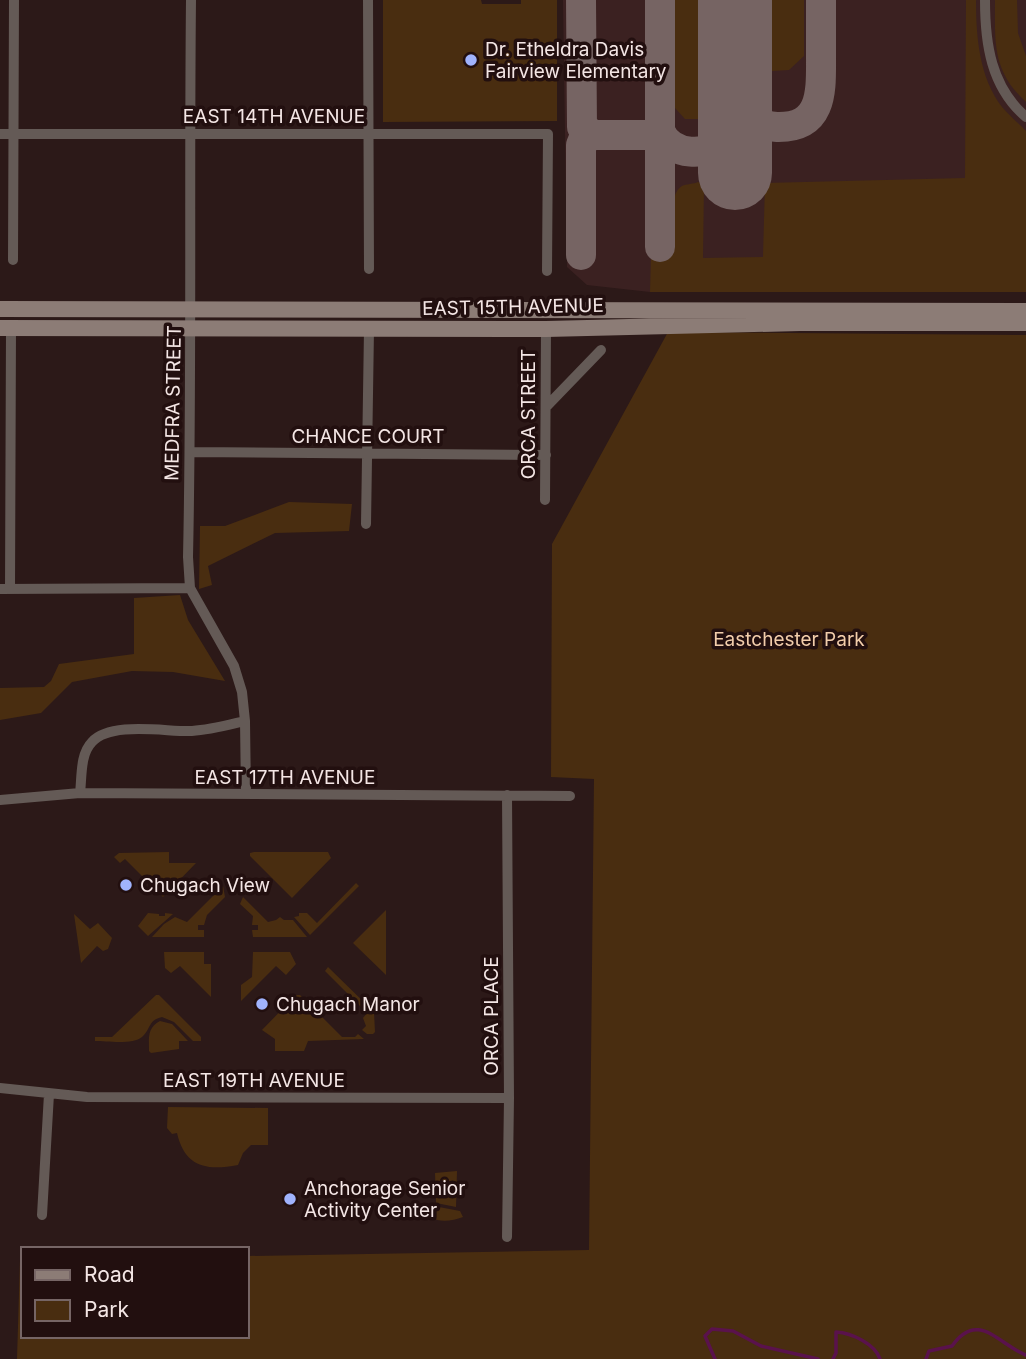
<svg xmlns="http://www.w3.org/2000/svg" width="1026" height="1359" font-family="Inter,sans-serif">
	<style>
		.built { fill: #3b2121 }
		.green { fill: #492d10 }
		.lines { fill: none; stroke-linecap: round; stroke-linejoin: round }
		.stream { stroke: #5a124c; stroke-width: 3.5 }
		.taxiway { stroke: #766463; stroke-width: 30 }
		.runway { stroke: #766463; stroke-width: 74 }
		.minor { stroke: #645a56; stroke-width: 10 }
		.secondary { stroke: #8c7c76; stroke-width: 16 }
		.poi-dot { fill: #a0b3fd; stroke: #220f0f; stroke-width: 2.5 }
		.labels { text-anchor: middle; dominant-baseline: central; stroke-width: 7; stroke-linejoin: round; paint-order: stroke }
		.poi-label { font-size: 19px; fill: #f4e6e5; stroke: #220f0f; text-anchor: start }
		.street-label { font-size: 19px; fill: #f4e6e5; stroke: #220f0f }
		.park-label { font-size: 19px; fill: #f2cdab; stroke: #220f0f }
	</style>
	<rect width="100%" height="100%" fill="#2c1918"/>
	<path class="built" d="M563 0H1026V292H650L587 285 567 267Z"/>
	<path class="green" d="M383 0H481L482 4H521V0H557V121L383 122Z
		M674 0H709V114L707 119H685L675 108Z
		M758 0H804V56L789 70 772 71 760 61Z
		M966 0H976C976 36 979 77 1002 107 1009 115 1018 123 1026 131V292H650L651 256 672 255C672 240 667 194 682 186 686 184 694 184 698 182L704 185 703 258 763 257 765 183 965 178Z
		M995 0H1017L1018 33 1026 56V102C992 71 995 42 995 0Z
		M668 332 1026 335V1359H17L20 1260H23V1336H247V1256L589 1250 594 779 551 777 552 544Z
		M289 502 352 504 349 531 275 533 208 566 212 585 199 589 200 526H225Z
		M180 595 188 620 225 681 173 672 132 671 72 682 41 713 0 720V688L44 687 51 681 59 664 134 654V598Z
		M169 852V863H196L163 897 125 859 120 863 114 857 119 853Z
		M254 852H328L331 858 292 898 250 856V853Z
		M356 883 359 886 310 935 294 917 299 916V913H307L317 923Z
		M223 886 225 897 207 915 204 925H198V930H204V937H152L164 924 175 917 187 922Z
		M243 897 268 922 276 920 280 917 284 920H293L307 937H253L252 930H258V925H252L253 916 240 904Z
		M386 910V975L353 943Z
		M148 913 159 914V916H165V913L173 914 148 936 138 926Z
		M74 914 90 929 98 923 112 938 108 949 103 951 97 946 81 963Z
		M164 952H204V964H211V997L180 966 171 973 165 968Z
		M253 952H290L296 964 286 975 276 966 241 1001V985L252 977Z
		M328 967 374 1012 375 1032 373 1034H367L362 1030 366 1026 363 1018 367 1013 325 971Z
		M156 995H159L201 1037V1041H193L174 1022 162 1017C148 1020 151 1029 142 1037 133 1045 107 1041 95 1041V1037H112Z
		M296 995H300L342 1037H355L358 1034 364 1039 308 1041 304 1051H275V1039L262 1030Z
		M160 1021 172 1024 188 1041H179V1049L151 1053 149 1051C149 1038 147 1028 160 1021Z
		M168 1107 268 1108V1145H251L243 1153 238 1165C206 1171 185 1167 177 1133L172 1134 167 1128Z
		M457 1171 456 1207 436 1203 435 1173Z
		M423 1204 460 1211 463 1217C447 1223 428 1224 423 1204Z"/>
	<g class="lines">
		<path class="stream" d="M715 1359 705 1336 712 1329 733 1331 761 1346 818 1359
			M833 1359 836 1353V1332C852 1333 875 1344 880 1359
			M926 1359 929 1351 952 1346C978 1309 999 1345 1026 1355"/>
		<path class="taxiway" d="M581 0 582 127 593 135H660
			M735 96C745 114 755 126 777 127 824 128 821 90 821 55 821 37 821 18 821 0
			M660 131C671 156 708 159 726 137 731 131 733 123 735 116
			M660 247V0
			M581 255V145L583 140 593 135"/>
		<path class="runway" d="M735 0V173"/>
		<path class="minor" d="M191 0C189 186 192 371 188 557L190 588 234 666 242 692 245 721 246 794
			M368 0 369 269
			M985 0C985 44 991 87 1026 117
			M0 134H548L547 271
			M13 260 14 0
			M546 407 601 350
			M190 452 546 455
			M545 500 546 329
			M366 524 369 329
			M0 589 190 588
			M10 589 11 329
			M80 793C82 777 80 754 92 742 111 721 166 732 192 731 210 730 228 725 245 721
			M507 795 509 1098 507 1237
			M0 800 80 793 570 796
			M0 1088 87 1097 509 1098
			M42 1215 49 1094"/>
		<path class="secondary" d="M0 309 1026 311
			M0 328 546 329 800 323H1026"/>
	</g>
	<g class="poi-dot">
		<circle cx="471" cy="60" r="7"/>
		<circle cx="126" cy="885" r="7"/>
		<circle cx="262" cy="1004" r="7"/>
		<circle cx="290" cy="1199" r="7"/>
	</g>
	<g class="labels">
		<g class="poi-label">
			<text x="485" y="49">Dr. Etheldra Davis<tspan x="485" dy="22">Fairview Elementary</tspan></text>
			<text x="140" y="885">Chugach View</text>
			<text x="276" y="1004">Chugach Manor</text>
			<text x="304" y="1188">Anchorage Senior<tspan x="304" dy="22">Activity Center</tspan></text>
		</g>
		<g class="street-label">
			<text x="274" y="116">EAST 14TH AVENUE</text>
			<text transform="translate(513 307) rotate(-1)">EAST 15TH AVENUE</text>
			<text transform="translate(173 403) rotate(-89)">MEDFRA STREET</text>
			<text transform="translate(528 414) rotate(-90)">ORCA STREET</text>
			<text x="368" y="436">CHANCE COURT</text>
			<text x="285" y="777">EAST 17TH AVENUE</text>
			<text transform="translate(491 1016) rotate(-90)">ORCA PLACE</text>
			<text x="254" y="1080">EAST 19TH AVENUE</text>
		</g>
		<g class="park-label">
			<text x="789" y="639">Eastchester Park</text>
		</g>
	</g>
	<rect x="21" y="1247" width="228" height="91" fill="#220f0f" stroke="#766565" stroke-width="2"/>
	<rect x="35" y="1270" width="35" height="10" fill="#8c7c76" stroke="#766565" stroke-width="2"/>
	<text x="84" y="1282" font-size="21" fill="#f4e6e5">Road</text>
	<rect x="35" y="1300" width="35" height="21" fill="#492d10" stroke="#766565" stroke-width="2"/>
	<text x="84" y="1317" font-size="21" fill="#f4e6e5">Park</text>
</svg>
